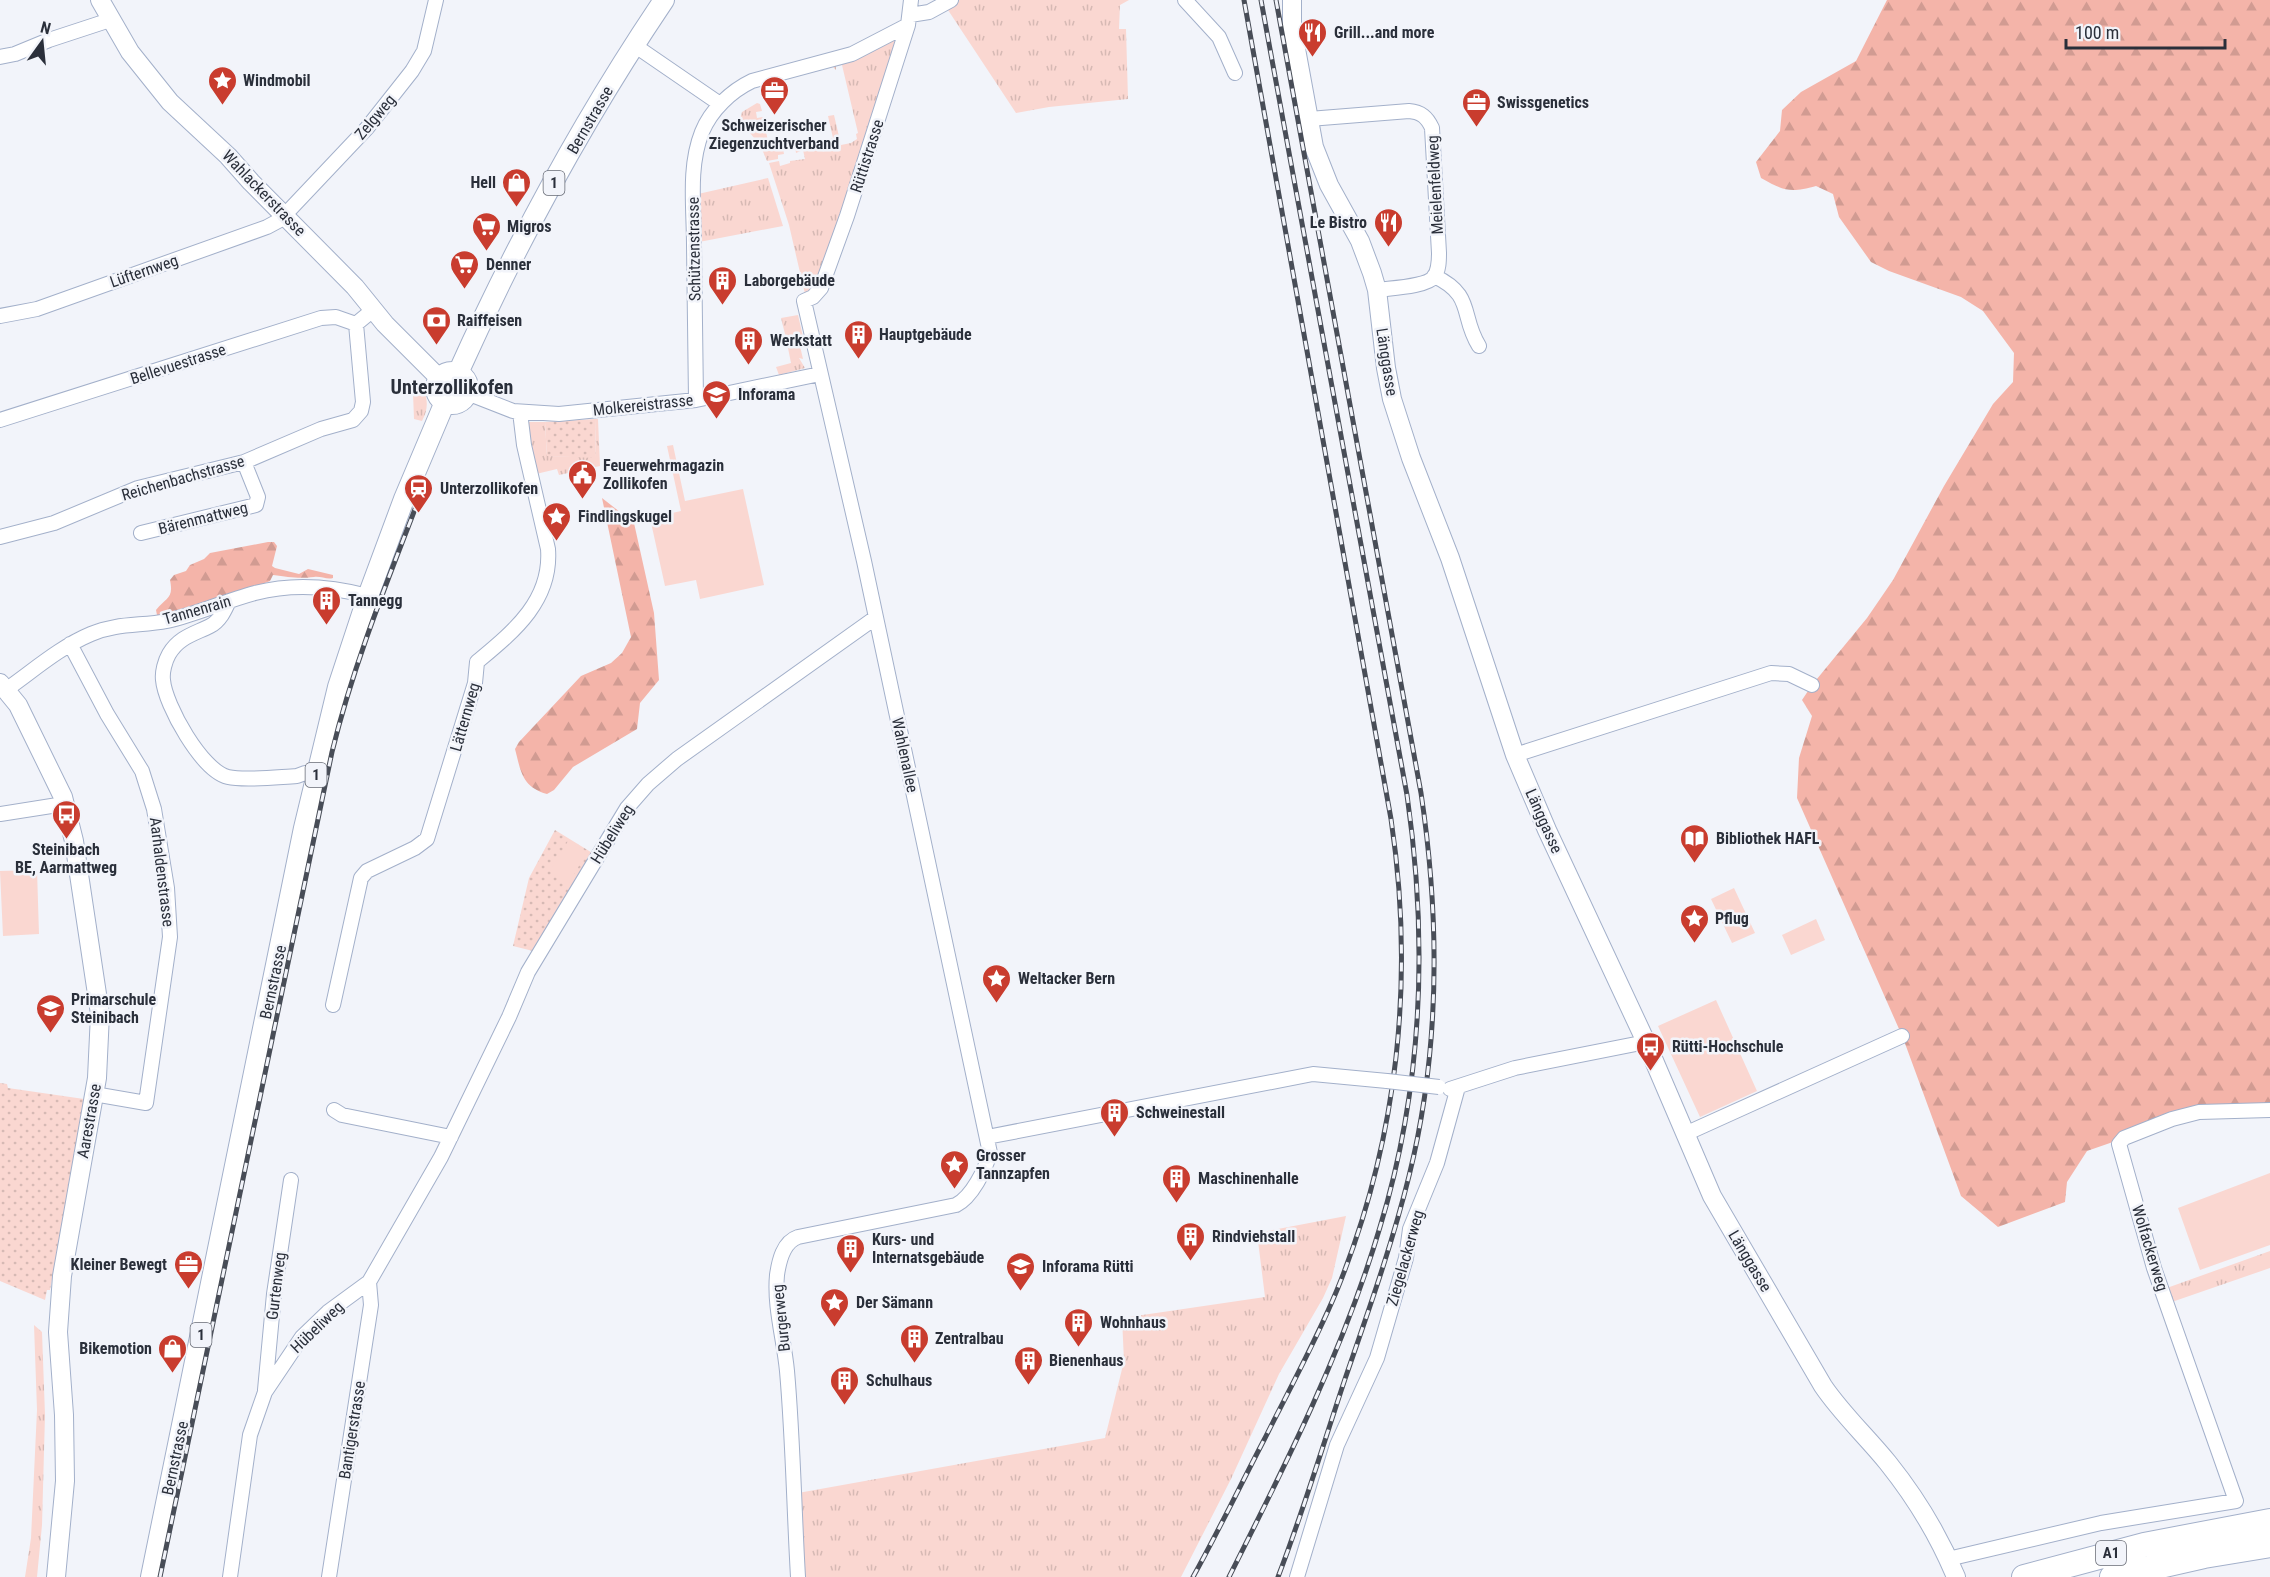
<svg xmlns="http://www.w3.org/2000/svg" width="2270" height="1577" font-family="'Roboto Condensed',sans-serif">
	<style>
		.grass { fill: url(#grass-tufts) }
		.forest { fill: url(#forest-firs) }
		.park { fill: url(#park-dots) }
		.pitch { fill: #fad7d1 }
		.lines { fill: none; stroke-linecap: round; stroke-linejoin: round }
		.street-casing { stroke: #a3b0ca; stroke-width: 16 }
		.secondary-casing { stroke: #a3b0ca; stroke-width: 20 }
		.primary-casing { stroke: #a3b0ca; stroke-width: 22 }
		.highway-casing { stroke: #a3b0ca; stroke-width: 26 }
		.street { stroke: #fff; stroke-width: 14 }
		.secondary { stroke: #fff; stroke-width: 18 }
		.primary { stroke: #fff; stroke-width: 20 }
		.highway { stroke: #fff; stroke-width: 24 }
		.rail-casing { stroke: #484d57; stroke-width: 5 }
		.rail { stroke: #f2f4fa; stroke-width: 3; stroke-dasharray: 9; stroke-linecap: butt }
		.street-bridge-casing { stroke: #a3b0ca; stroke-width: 16; stroke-linecap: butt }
		.street-bridge { stroke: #fff; stroke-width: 14 }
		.labels { text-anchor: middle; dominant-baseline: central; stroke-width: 5; stroke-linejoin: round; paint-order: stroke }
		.shield { fill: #f2f4fa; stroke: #666a74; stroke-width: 1.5 }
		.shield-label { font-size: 15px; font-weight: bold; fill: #2a2f3a }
		.poi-label { font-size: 16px; font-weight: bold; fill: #2a2f3a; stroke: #f2f4fa; text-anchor: start }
		.street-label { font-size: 16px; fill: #2a2f3a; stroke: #f2f4fa }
		.quarter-label { font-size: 20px; font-weight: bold; fill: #2a2f3a; stroke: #f2f4fa }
	</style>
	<defs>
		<pattern id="grass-tufts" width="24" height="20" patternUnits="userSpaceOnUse" patternTransform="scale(1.5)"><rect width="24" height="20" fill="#fad7d1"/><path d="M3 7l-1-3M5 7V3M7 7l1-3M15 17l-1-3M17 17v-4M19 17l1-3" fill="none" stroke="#d6b9b4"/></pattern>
		<pattern id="forest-firs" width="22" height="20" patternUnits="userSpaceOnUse" patternTransform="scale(1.5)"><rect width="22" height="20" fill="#f4b4a9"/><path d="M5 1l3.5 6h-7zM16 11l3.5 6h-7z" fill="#d19b92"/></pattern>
		<pattern id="park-dots" width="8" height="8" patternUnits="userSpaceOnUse" patternTransform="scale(1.5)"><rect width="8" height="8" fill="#fad7d1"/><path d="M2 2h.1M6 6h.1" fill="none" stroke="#d6b9b4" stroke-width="1.8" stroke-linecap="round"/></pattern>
	</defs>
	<rect width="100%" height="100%" fill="#f2f4fa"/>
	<path class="grass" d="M959 0H1129L1120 5 1119 29H1126L1128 99 1049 107 1016 113 946 7Z
		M898 35 875 119 814 292 805 294 789 225 769 163 779 161 780 166 790 163V161L805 159 803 150 796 153 795 146 833 138 828 116 834 115 841 145 851 143 857 139 856 134 858 133 842 65 836 66V70L832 66Z
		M757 103 760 104 762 111 756 112 757 118 763 117 770 151 783 149 784 154 778 155V159L767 161 761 147 740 120 742 112Z
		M768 178 783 226 699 242 698 194Z
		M798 315 804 341 803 343 786 338 781 318Z
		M787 343 800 346 803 359 799 358 805 368 779 375 776 367 791 363Z
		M424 390C428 401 428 410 422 421L414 419 413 393Z
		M595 419H598L600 466 559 475 557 469 536 474 526 429 528 422H545L547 456 596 457Z
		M1346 1216 1332 1278 1323 1298 1279 1374 1231 1479 1181 1577H801L798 1493 1105 1438 1124 1361 1122 1318 1265 1297 1257 1233Z
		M2270 1251V1268L2169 1303 2164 1289Z
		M34 1325 42 1332 45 1415 42 1525 37 1577H25L31 1538 37 1410Z"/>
	<path class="forest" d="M1887 0H2270V1110L2199 1112 2087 1151 2067 1182 2065 1202 1998 1227 1961 1196 1903 1038 1797 798 1799 758 1812 716 1802 700 1812 685 1867 618 1893 580 1944 486 1993 404 2013 382 2014 353 1983 311 1961 297 1889 271 1871 262 1839 217 1833 194 1816 186C1790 193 1784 191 1761 178L1756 162 1780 131 1782 110 1801 92 1856 61Z
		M602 498 634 523 654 613 659 680 640 703 637 729 573 767 554 790 547 794C522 787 521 772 515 749L519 742 581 676 611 663 622 653 631 637Z
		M268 542H274L277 546 272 566 275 568 299 574 308 569 333 575V578C327 580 321 576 314 577 298 579 289 577 273 575L270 581 229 597 159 617 157 615 156 610C166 597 174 599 170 580L174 575 186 571 190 565 204 559 210 553Z"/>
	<path class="park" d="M595 419 596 458 547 456 545 422Z
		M555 830 594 854 537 952 513 946 529 878Z
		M0 1083 7 1084 8 1088 84 1099 50 1290H47L45 1300 0 1281Z"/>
	<path class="pitch" d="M673 445 685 501 743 489 764 585 700 599 696 580 665 586 650 518 681 511 667 446Z
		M568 841 587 852 569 883 550 871Z
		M37 870 39 934 3 936 0 871Z
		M1734 888 1755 933 1732 943 1711 899Z
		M1816 919 1825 940 1791 955 1782 935Z
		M1716 1000 1757 1091 1700 1117 1658 1026Z
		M2270 1173V1245L2200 1270 2178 1208Z"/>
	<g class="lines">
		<defs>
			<path id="street" d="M1185 0 1219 37 1235 73
				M910 15 929 12 951 0
				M634 45 720 104
				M0 57 15 54 49 40 110 20
				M1309 119 1409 111C1421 112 1427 117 1432 128L1439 253C1439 261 1439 270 1434 277 1426 287 1390 288 1377 290
				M1434 276C1475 295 1460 316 1479 346
				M0 316 37 309 267 227 280 220 367 128 412 71 424 51 436 0
				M467 393 513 411 559 414 696 400 820 374
				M696 400C695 348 695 297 694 245 694 208 688 167 702 132 711 110 731 91 752 81L852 54 908 25
				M0 420 321 318 336 317 356 324
				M141 533 256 505 258 497 244 462
				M0 537 54 523 138 488 244 462 321 429 353 420 361 411 363 402 356 324 373 310
				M229 601C225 610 220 621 210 626 194 634 179 637 169 654 165 661 162 672 163 680 165 705 202 771 228 777 245 781 278 777 297 776L305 773 316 775
				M70 644 107 714 142 771 154 809 167 888 170 937 146 1103 94 1094
				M7 689C34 670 60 647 91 634 116 623 141 626 167 621 197 614 225 601 255 593 293 583 330 586 368 596
				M1515 755 1771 673 1789 674 1812 685
				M0 814 64 804
				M333 1005 361 878 367 871 415 848 427 839 475 683 477 662C513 632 552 601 548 549L524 445 520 412
				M1450 1089 1515 1068 1646 1042
				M334 1110 342 1115 451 1137
				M1685 1134 1902 1036
				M987 1137 1313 1074 1387 1081
				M265 1390 274 1294 291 1180
				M1948 1559 2101 1523 2236 1501 2154 1268 2119 1144 2124 1138 2172 1119 2199 1112 2270 1110
				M230 1577 250 1435 265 1392 302 1337 328 1312 369 1282 441 1157 509 1017 528 972 627 808 648 784 677 759 875 618
				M329 1577 371 1305 369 1282
				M798 1577C794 1508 793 1439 787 1371 784 1339 774 1307 777 1275 779 1261 783 1242 798 1237L956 1205C972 1197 985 1170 990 1153L864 561 804 301 813 297 821 288 847 216 908 25 911 0
				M1297 1577 1337 1445 1377 1358 1406 1258 1410 1229 1437 1163 1458 1087"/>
			<path id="secondary" d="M100 0 130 52 170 102 228 156 251 182 355 287 385 324 439 378
				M1292 0V27L1314 147 1329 185 1360 241 1372 273 1377 290 1386 368 1392 399 1411 458 1450 558 1515 755 1547 830 1646 1042 1712 1196 1823 1386C1842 1414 1867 1437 1888 1463 1916 1498 1939 1536 1956 1577
				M0 683 18 705 63 797 74 841 100 1014 97 1078 62 1276 58 1332 64 1415 65 1481 56 1577"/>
			<path id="primary" d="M436 388a16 16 0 1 1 32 0a16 16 0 1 1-32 0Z
				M458 373C516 244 585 117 664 0
				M151 1577 304 828 338 687 368 596 404 499 445 402"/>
			<path id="highway" d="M2024 1577 2144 1545 2270 1521
				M2112 1577 2204 1556 2270 1545"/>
		</defs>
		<use href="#street" class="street-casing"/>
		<use href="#secondary" class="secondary-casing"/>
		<use href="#primary" class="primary-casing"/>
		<use href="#highway" class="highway-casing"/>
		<use href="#street" class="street"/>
		<use href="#secondary" class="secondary"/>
		<use href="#primary" class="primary"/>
		<use href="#highway" class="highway"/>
		<defs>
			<path id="rail" d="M1276 0 1421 793C1440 920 1440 1051 1409 1176 1392 1245 1368 1312 1345 1379 1323 1445 1303 1512 1278 1577
				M160 1577 332 752C354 662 389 577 422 491
				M1193 1577C1218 1532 1240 1486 1264 1440 1289 1390 1316 1341 1337 1290 1398 1140 1415 979 1391 819L1244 0
				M1229 1577C1286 1464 1344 1349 1380 1227 1423 1086 1428 940 1407 795L1261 0"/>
		</defs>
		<use href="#rail" class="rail-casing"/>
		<use href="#rail" class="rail"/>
		<defs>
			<path id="street-bridge" d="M1387 1081 1439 1087"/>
		</defs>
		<use href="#street-bridge" class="street-bridge-casing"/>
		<use href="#street-bridge" class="street-bridge"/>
	</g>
	<defs>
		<symbol id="restaurant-pin" viewBox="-11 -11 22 30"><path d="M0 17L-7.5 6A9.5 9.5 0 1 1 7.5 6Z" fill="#c93c2e" stroke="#f2f4fa"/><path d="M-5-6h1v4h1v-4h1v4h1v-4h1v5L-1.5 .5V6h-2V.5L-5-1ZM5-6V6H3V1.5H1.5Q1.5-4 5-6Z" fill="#fff"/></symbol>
		<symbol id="sight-pin" viewBox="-11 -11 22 30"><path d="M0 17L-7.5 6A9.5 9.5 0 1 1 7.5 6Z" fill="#c93c2e" stroke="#f2f4fa"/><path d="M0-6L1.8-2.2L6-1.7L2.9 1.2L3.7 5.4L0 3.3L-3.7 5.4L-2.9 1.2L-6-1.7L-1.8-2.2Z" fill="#fff"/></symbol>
		<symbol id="office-pin" viewBox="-11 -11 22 30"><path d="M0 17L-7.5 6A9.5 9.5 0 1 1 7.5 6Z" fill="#c93c2e" stroke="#f2f4fa"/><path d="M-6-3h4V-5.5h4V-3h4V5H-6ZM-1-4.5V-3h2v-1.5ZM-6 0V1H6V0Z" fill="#fff"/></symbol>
		<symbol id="shop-pin" viewBox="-11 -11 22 30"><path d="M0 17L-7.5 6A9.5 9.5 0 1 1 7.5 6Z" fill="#c93c2e" stroke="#f2f4fa"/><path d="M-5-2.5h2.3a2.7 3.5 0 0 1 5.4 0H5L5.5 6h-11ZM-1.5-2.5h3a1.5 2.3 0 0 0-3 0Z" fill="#fff"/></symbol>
		<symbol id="supermarket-pin" viewBox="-11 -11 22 30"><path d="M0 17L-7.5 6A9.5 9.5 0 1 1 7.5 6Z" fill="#c93c2e" stroke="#f2f4fa"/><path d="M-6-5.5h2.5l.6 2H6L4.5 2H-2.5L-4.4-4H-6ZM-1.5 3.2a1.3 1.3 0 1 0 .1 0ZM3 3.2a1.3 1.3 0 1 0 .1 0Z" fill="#fff"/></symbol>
		<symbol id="building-pin" viewBox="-11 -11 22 30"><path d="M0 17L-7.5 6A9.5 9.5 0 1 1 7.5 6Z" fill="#c93c2e" stroke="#f2f4fa"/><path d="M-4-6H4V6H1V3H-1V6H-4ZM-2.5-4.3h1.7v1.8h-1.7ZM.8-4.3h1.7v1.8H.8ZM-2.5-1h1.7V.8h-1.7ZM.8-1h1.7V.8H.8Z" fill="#fff"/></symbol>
		<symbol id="bank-pin" viewBox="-11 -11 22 30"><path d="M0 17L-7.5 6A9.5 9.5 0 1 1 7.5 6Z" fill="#c93c2e" stroke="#f2f4fa"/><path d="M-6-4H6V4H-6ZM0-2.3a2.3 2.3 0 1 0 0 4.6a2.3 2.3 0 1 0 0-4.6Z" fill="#fff"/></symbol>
		<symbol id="university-pin" viewBox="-11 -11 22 30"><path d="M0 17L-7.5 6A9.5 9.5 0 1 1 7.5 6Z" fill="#c93c2e" stroke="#f2f4fa"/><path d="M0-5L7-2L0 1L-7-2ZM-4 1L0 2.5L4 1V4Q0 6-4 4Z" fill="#fff"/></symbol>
		<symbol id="civic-pin" viewBox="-11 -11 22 30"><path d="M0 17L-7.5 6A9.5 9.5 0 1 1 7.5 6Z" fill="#c93c2e" stroke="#f2f4fa"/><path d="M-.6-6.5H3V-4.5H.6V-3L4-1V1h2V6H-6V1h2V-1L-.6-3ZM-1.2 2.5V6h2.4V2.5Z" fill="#fff"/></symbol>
		<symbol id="station-pin" viewBox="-11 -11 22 30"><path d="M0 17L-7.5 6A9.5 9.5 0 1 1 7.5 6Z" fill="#c93c2e" stroke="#f2f4fa"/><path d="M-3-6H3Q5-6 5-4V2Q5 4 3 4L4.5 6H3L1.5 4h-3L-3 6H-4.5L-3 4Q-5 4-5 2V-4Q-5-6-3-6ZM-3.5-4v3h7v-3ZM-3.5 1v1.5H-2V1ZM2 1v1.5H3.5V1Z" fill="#fff"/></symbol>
		<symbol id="bus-pin" viewBox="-11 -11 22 30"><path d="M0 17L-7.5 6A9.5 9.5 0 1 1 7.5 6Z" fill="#c93c2e" stroke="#f2f4fa"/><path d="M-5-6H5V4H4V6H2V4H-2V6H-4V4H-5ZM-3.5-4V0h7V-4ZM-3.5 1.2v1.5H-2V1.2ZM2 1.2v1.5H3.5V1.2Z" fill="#fff"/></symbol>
		<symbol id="library-pin" viewBox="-11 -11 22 30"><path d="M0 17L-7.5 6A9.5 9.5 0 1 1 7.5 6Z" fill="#c93c2e" stroke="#f2f4fa"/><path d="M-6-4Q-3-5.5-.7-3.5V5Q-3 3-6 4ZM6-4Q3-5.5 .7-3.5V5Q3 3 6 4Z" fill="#fff"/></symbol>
		<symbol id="school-pin" viewBox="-11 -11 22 30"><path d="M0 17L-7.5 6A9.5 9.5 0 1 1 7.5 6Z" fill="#c93c2e" stroke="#f2f4fa"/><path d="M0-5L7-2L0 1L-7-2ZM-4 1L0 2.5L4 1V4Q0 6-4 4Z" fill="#fff"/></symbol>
	</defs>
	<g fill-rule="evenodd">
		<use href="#restaurant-pin" x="1296" y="16" width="33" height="45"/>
		<use href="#sight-pin" x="206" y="64" width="33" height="45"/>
		<use href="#office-pin" x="758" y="74" width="33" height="45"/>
		<use href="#office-pin" x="1460" y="86" width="33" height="45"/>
		<use href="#shop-pin" x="500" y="166" width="33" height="45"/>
		<use href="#restaurant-pin" x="1372" y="206" width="33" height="45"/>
		<use href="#supermarket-pin" x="470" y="210" width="33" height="45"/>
		<use href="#supermarket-pin" x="448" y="248" width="33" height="45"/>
		<use href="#building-pin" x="706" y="264" width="33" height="45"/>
		<use href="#bank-pin" x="420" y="304" width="33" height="45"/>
		<use href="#building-pin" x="842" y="318" width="33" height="45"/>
		<use href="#building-pin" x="732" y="324" width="33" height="45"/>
		<use href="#university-pin" x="700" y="378" width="33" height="45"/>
		<use href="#civic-pin" x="566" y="458" width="33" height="45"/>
		<use href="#station-pin" x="402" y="472" width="33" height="45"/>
		<use href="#sight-pin" x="540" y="500" width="33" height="45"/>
		<use href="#building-pin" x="310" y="584" width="33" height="45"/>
		<use href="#bus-pin" x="50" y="798" width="33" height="45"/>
		<use href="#library-pin" x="1678" y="822" width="33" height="45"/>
		<use href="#sight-pin" x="1678" y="902" width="33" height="45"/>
		<use href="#sight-pin" x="980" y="962" width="33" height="45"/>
		<use href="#school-pin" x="34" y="992" width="33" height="45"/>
		<use href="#bus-pin" x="1634" y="1030" width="33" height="45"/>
		<use href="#building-pin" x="1098" y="1096" width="33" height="45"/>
		<use href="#sight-pin" x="938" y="1148" width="33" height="45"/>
		<use href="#building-pin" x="1160" y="1162" width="33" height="45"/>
		<use href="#building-pin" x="1174" y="1220" width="33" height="45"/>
		<use href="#building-pin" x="834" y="1232" width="33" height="45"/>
		<use href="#office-pin" x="172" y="1248" width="33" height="45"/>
		<use href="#university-pin" x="1004" y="1250" width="33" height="45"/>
		<use href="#sight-pin" x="818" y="1286" width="33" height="45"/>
		<use href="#building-pin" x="1062" y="1306" width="33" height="45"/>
		<use href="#building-pin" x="898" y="1322" width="33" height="45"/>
		<use href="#shop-pin" x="156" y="1332" width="33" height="45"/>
		<use href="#building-pin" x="1012" y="1344" width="33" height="45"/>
		<use href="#building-pin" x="828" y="1364" width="33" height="45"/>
	</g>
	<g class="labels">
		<g class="shield">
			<rect x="543.5" y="171" width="21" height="24" rx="4.5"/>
			<rect x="305.5" y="763" width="21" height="24" rx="4.5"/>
			<rect x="190.5" y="1323" width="21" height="24" rx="4.5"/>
			<rect x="2096" y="1541" width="30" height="24" rx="4.5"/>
		</g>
		<g class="shield-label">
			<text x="554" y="183">1</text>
			<text x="316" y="775">1</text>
			<text x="201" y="1335">1</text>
			<text x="2111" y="1553">A1</text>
		</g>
		<g class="poi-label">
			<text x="1334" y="32">Grill...and more</text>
			<text x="243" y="80">Windmobil</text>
			<text x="1497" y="102">Swissgenetics</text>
			<text x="774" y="125" text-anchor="middle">Schweizerischer<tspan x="774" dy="18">Ziegenzuchtverband</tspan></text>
			<text x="496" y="182" text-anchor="end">Hell</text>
			<text x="1367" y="222" text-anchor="end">Le Bistro</text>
			<text x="507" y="226">Migros</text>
			<text x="486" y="264">Denner</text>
			<text x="744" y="280">Laborgebäude</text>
			<text x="457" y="320">Raiffeisen</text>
			<text x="879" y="334">Hauptgebäude</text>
			<text x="770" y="340">Werkstatt</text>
			<text x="738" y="394">Inforama</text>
			<text x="603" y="465">Feuerwehrmagazin<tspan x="603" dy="18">Zollikofen</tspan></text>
			<text x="440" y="488">Unterzollikofen</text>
			<text x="578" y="516">Findlingskugel</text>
			<text x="348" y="600">Tannegg</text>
			<text x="1716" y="838">Bibliothek HAFL</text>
			<text x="66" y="849" text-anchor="middle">Steinibach<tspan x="66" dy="18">BE, Aarmattweg</tspan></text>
			<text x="1715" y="918">Pflug</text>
			<text x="1018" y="978">Weltacker Bern</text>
			<text x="71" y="999">Primarschule<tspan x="71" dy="18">Steinibach</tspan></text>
			<text x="1672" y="1046">Rütti-Hochschule</text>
			<text x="1136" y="1112">Schweinestall</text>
			<text x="976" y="1155">Grosser<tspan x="976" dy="18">Tannzapfen</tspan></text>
			<text x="1198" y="1178">Maschinenhalle</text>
			<text x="1212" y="1236">Rindviehstall</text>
			<text x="872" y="1239">Kurs- und<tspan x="872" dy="18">Internatsgebäude</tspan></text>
			<text x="167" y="1264" text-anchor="end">Kleiner Bewegt</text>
			<text x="1042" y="1266">Inforama Rütti</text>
			<text x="856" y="1302">Der Sämann</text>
			<text x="1100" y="1322">Wohnhaus</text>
			<text x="935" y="1338">Zentralbau</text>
			<text x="152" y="1348" text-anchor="end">Bikemotion</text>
			<text x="1049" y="1360">Bienenhaus</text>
			<text x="866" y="1380">Schulhaus</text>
		</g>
		<g class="street-label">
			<text transform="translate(375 117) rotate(-50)">Zelgweg</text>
			<text transform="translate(590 120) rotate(-60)">Bernstrasse</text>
			<text transform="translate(867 156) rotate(-72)">Rüttistrasse</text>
			<text transform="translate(1435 185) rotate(-93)">Meielenfeldweg</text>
			<text transform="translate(264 193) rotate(46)">Wahlackerstrasse</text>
			<text transform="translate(694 249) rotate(-91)">Schützenstrasse</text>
			<text transform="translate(144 271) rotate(-19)">Lüfternweg</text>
			<text transform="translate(1387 362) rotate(81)">Länggasse</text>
			<text transform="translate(178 364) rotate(-18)">Bellevuestrasse</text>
			<text transform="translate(643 405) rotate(-6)">Molkereistrasse</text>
			<text transform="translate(183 478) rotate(-16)">Reichenbachstrasse</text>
			<text transform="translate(203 518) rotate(-14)">Bärenmattweg</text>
			<text transform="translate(197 610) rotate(-16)">Tannenrain</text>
			<text transform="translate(465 717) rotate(-74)">Lätternweg</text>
			<text transform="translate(905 755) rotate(78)">Wahlenallee</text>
			<text transform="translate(1544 821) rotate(66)">Länggasse</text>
			<text transform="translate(612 834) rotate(-58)">Hübeliweg</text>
			<text transform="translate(162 872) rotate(83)">Aarhaldenstrasse</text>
			<text transform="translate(273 982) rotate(-78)">Bernstrasse</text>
			<text transform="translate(89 1121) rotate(-80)">Aarestrasse</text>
			<text transform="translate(2150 1248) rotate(73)">Wolfackerweg</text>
			<text transform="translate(1405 1258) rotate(-74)">Ziegelackerweg</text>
			<text transform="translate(1750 1261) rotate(59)">Länggasse</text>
			<text transform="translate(276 1286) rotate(-83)">Gurtenweg</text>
			<text transform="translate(781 1318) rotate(-96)">Burgerweg</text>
			<text transform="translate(317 1327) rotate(-44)">Hübeliweg</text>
			<text transform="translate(352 1430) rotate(-81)">Bantigerstrasse</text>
			<text transform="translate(175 1458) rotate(-78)">Bernstrasse</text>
		</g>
		<g class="quarter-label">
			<text x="452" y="387">Unterzollikofen</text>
		</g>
	</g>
	<g transform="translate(42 42) rotate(15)" stroke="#f2f4fa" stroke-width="4.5" paint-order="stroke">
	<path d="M0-4.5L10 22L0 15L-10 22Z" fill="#2a2f3a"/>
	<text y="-9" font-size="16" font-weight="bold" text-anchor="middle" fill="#2a2f3a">N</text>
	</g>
	<path d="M2066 39v9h159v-9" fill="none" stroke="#2a2f3a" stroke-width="3"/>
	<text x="2075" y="39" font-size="18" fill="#2a2f3a" stroke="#f2f4fa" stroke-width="4.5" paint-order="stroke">100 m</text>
</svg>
